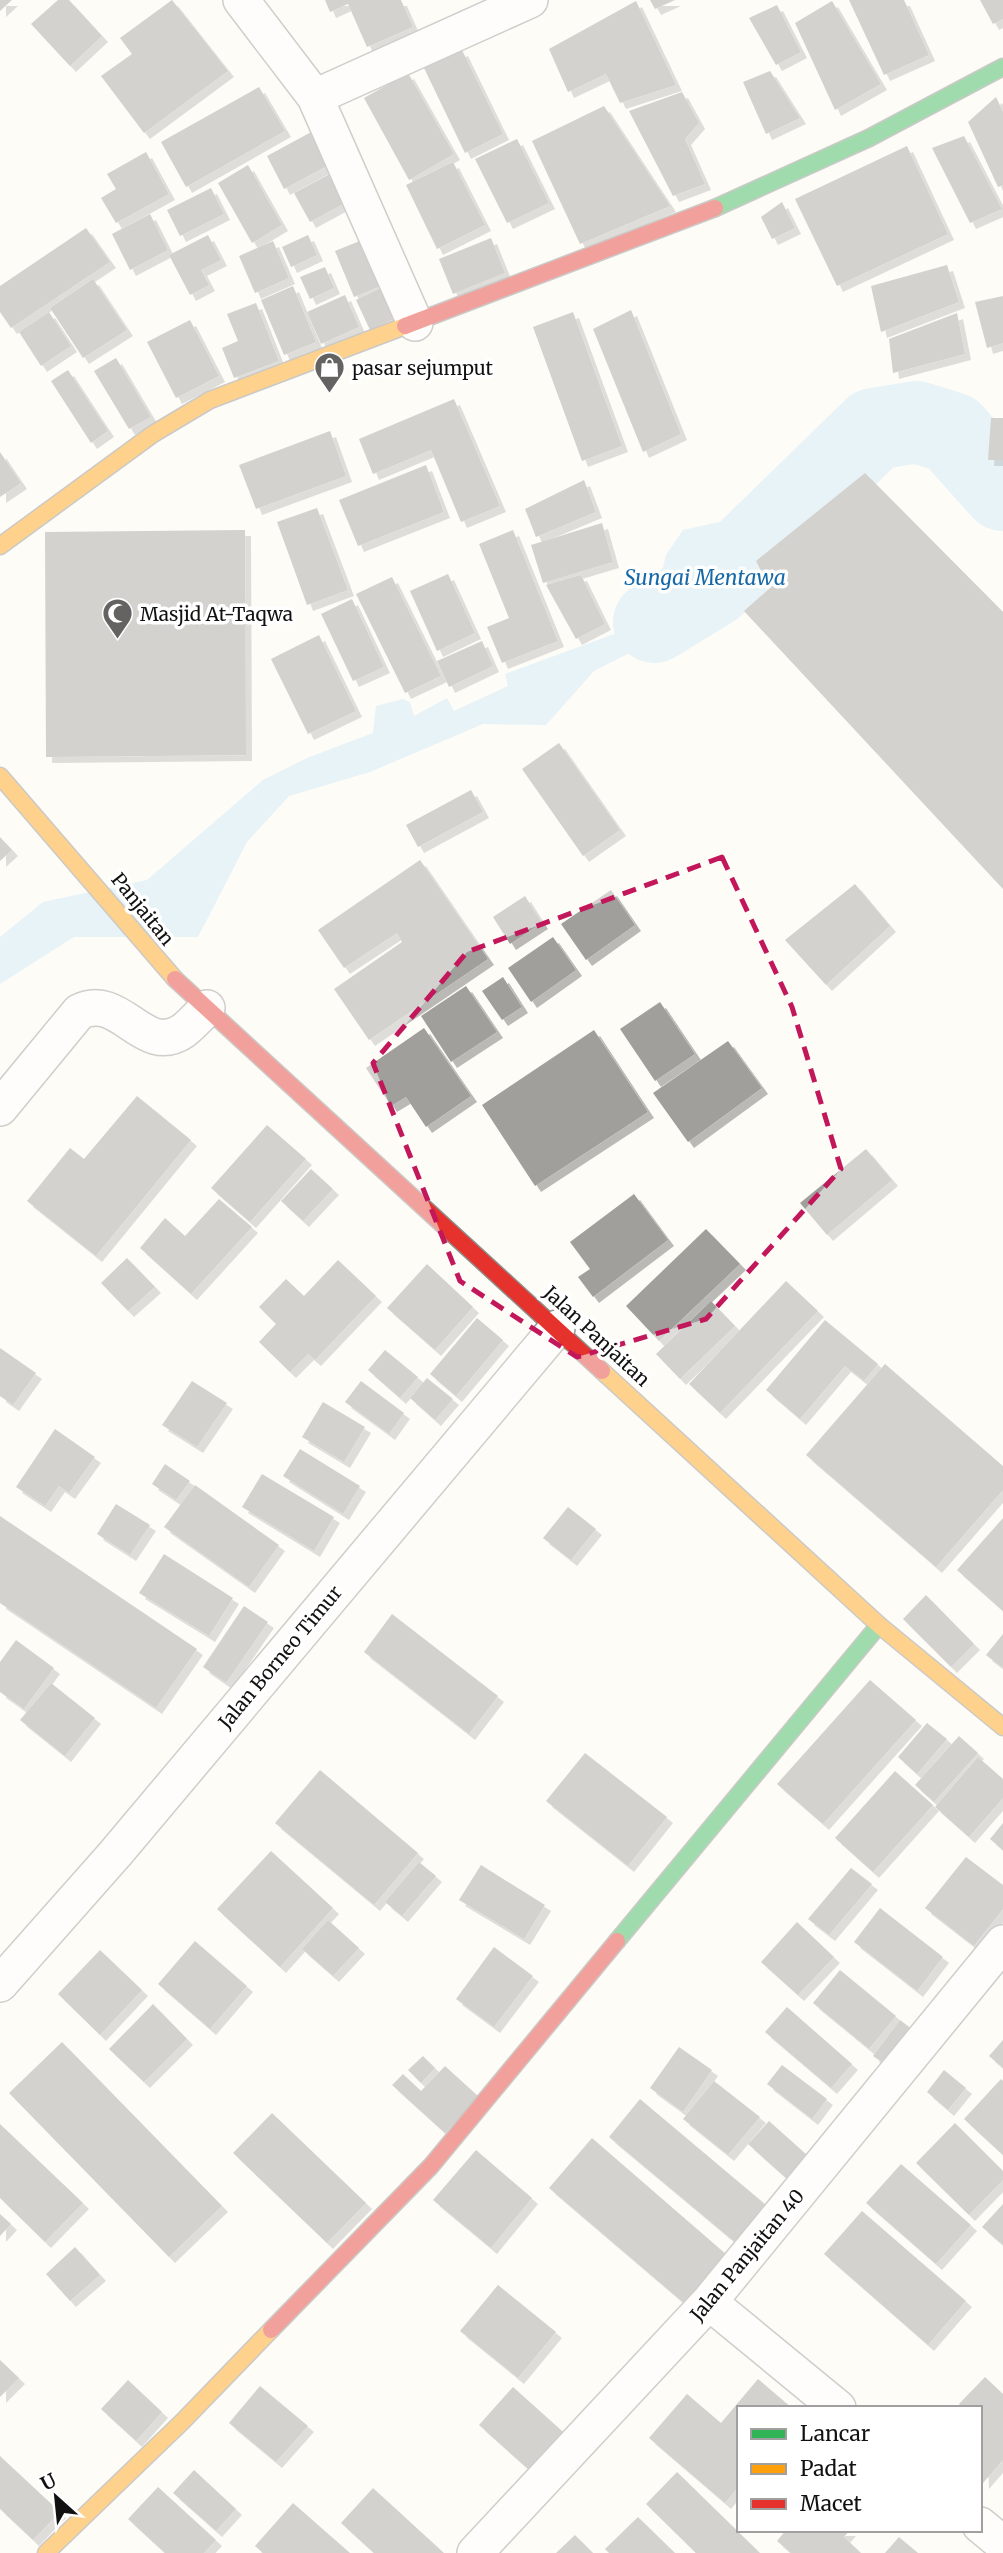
<svg xmlns="http://www.w3.org/2000/svg" width="1003" height="2553" font-family="Merriweather,serif">
	<style>
		.water { fill: #cde8f7 }
		.lines { fill: none; stroke-linecap: round; stroke-linejoin: round }
		.river { stroke: #cde8f7; stroke-width: 82 }
		.building { fill: #a19f9c; filter: url(#shadow) }
		.street-casing { stroke: #979795; stroke-width: 38 }
		.fast-casing { stroke: #8e8d8b; stroke-width: 19 }
		.slow-casing { stroke: #8e8d8b; stroke-width: 19 }
		.jam-casing { stroke: #8e8d8b; stroke-width: 19 }
		.street { stroke: #fffffe; stroke-width: 35 }
		.fast { stroke: #30b455; stroke-width: 16 }
		.slow { stroke: #ff9f0a; stroke-width: 16 }
		.jam { stroke: #e5322d; stroke-width: 16 }
		.marked { fill: none; stroke: #c2185b; stroke-width: 5; stroke-dasharray: 14 9; stroke-linejoin: round }
		.labels { text-anchor: middle; dominant-baseline: central; stroke-width: 7; stroke-linejoin: round; paint-order: stroke }
		.poi-label { font-size: 19px; fill: #111; stroke: #fff; text-anchor: start }
		.street-label { font-size: 19px; fill: #111; stroke: #fff }
		.water-label { font-size: 21px; font-style: italic; fill: #1768a6; stroke: #fff }
	</style>
	<defs>
		<filter id="shadow"><feDropShadow dx="6" dy="6" stdDeviation="0" flood-color="#0004"/></filter>
	</defs>
	<rect width="100%" height="100%" fill="#fdfcf7"/>
	<path class="water" d="M937 400 1003 476V511L943 447 895 438 855 458 818 503 801 462 851 420Z
		M724 521 761 588 734 609 738 617 702 632 669 633 594 671 546 725 483 724 370 772 289 796 247 842 198 937H74L0 984V937L43 902 147 880 263 780 307 758 373 733 376 706 403 699 410 702 414 716 447 698 454 711 508 686 505 674 614 634 655 600 666 555 683 530Z"/>
	<g class="lines">
		<path class="river" d="M654 622 713 586 874 429 917 422 952 433 1003 490"/>
	</g>
	<path class="building" d="M0 0H12L0 11Z
		M58 0H69L102 36 70 66 31 24Z
		M172 0 228 71 144 133 101 76 132 54 120 38Z
		M325 0H401L413 27 367 47 348 4 330 12Z
		M650 0H675L655 9Z
		M849 0H904L929 55 884 75Z
		M980 0H1003V19L993 24Z
		M636 1 676 85 620 103 606 74 568 92 549 49Z
		M832 1 881 84 835 110 795 23Z
		M777 5 801 52 776 65 749 18Z
		M462 50 503 134 465 153 424 68Z
		M770 71 800 118 766 134 743 82Z
		M408 73 454 154 409 180 364 98Z
		M259 87 285 131 186 187 161 142Z
		M682 92 699 123 685 139 705 184 673 196 629 111Z
		M996 97 1003 112V185L998 187 968 122Z
		M604 106 670 206 580 244 532 141Z
		M326 124 344 157 284 189 267 156Z
		M964 136 1002 209 970 223 932 148Z
		M517 139 549 203 507 223 475 159Z
		M907 146 948 234 837 286 795 199Z
		M146 152 169 194 116 223 101 198 116 189 107 174Z
		M453 162 485 225 437 249 406 185Z
		M248 165 282 225 252 243 218 183Z
		M345 166 360 195 310 222 294 193Z
		M211 188 224 214 180 236 167 210Z
		M782 202 795 228 772 239 761 217Z
		M150 214 168 250 130 270 112 234Z
		M86 228 110 262 11 328 0 312V286Z
		M208 235 221 260 201 270 209 285 190 295 169 255Z
		M308 235 317 255 291 267 282 247Z
		M491 238 505 273 453 294 439 259Z
		M362 240 381 286 354 297 335 251Z
		M273 241 289 278 255 293 239 256Z
		M947 265 959 302 881 332 871 286Z
		M325 267 334 288 310 299 300 277Z
		M93 279 127 330 83 358 50 308Z
		M387 285 402 315 370 330 356 300Z
		M293 286 316 342 284 355 261 300Z
		M345 295 359 327 321 344 307 312Z
		M1003 296V343L987 348 975 302Z
		M256 303 279 361 234 378 222 348 238 341 227 314Z
		M631 310 681 434 643 452 593 329Z
		M49 312 71 346 41 366 19 332Z
		M573 312 622 446 582 461 533 327Z
		M957 313 965 354 893 373 889 339Z
		M190 320 219 376 176 398 147 342Z
		M116 358 151 417 129 429 94 371Z
		M68 370 108 431 91 443 51 381Z
		M454 399 500 506 461 522 431 450 373 474 359 439Z
		M991 418H1003V460H988Z
		M330 431 346 476 256 509 239 465Z
		M0 452 21 483 0 497Z
		M426 465 444 512 358 546 339 500Z
		M865 473 1003 612V889L744 611 770 588 756 561Z
		M584 480 596 512 536 537 525 509Z
		M317 508 348 590 307 605 277 522Z
		M602 523 613 562 543 583 531 545Z
		M245 530 246 755 46 757 45 532Z
		M513 530 558 641 502 663 487 627 509 618 479 544Z
		M448 574 475 633 437 651 410 591Z
		M581 575 605 624 576 639 546 585Z
		M392 577 441 676 405 693 356 594Z
		M352 599 384 667 353 681 321 614Z
		M319 635 356 711 308 734 271 659Z
		M482 641 493 666 449 687 437 661Z
		M559 743 620 830 583 856 522 769Z
		M471 790 483 812 418 847 406 825Z
		M0 837 12 850 0 861Z
		M420 860 488 959 369 1040 334 989 402 942 397 933 344 968 318 930Z
		M855 884 890 926 826 985 785 940Z
		M611 890 635 925 586 960 561 924Z
		M525 896 542 923 510 944 493 917Z
		M553 937 576 970 531 1002 508 968Z
		M503 977 522 1007 502 1020 482 991Z
		M466 986 497 1032 451 1062 421 1016Z
		M660 1002 695 1054 655 1081 620 1029Z
		M424 1028 471 1096 426 1127 406 1097 391 1106 366 1068Z
		M594 1030 648 1112 535 1186 482 1105Z
		M728 1041 762 1088 688 1142 653 1093Z
		M137 1096 191 1140 96 1256 27 1201 70 1148 84 1159Z
		M267 1125 306 1159 250 1222 211 1188Z
		M866 1149 892 1180 827 1235 800 1203Z
		M311 1169 333 1189 303 1221 281 1201Z
		M634 1194 668 1240 593 1297 578 1277 590 1269 570 1242Z
		M219 1199 252 1227 191 1294 140 1248 165 1218 185 1236Z
		M706 1229 740 1264 659 1341 626 1306Z
		M127 1258 155 1287 128 1311 101 1283Z
		M338 1260 376 1296 315 1360 308 1354 290 1372 259 1342 276 1324 259 1307 286 1279 304 1296Z
		M427 1264 473 1307 435 1350 387 1308Z
		M786 1281 818 1311 720 1413 689 1384Z
		M711 1301 735 1326 680 1379 656 1354Z
		M477 1318 503 1340 456 1396 430 1374Z
		M825 1320 878 1364 864 1381 845 1366 800 1419 766 1390Z
		M0 1348 36 1373 13 1405 0 1396Z
		M385 1350 418 1377 400 1398 368 1370Z
		M885 1364 1003 1466V1490L936 1567 806 1455Z
		M427 1378 453 1399 435 1420 410 1398Z
		M192 1381 227 1403 197 1447 162 1425Z
		M361 1381 404 1413 389 1434 345 1402Z
		M323 1402 365 1427 344 1462 302 1437Z
		M55 1429 95 1457 69 1493 59 1486 45 1506 16 1487Z
		M300 1449 360 1486 343 1514 283 1476Z
		M165 1464 190 1481 176 1500 152 1484Z
		M262 1474 334 1517 314 1551 242 1507Z
		M195 1485 279 1545 249 1587 164 1527Z
		M116 1504 150 1525 130 1555 97 1534Z
		M568 1507 596 1529 571 1560 543 1538Z
		M0 1516 197 1649 156 1708 0 1603Z
		M1003 1518V1611L957 1570Z
		M164 1554 233 1598 209 1636 139 1593Z
		M926 1595 974 1644 951 1667 903 1619Z
		M244 1606 268 1622 226 1683 203 1667Z
		M392 1614 498 1696 469 1734 364 1652Z
		M1003 1634V1668L986 1655Z
		M16 1640 54 1668 24 1709 0 1692V1662Z
		M870 1680 916 1720 823 1824 777 1784Z
		M51 1683 95 1718 65 1756 20 1720Z
		M927 1723 947 1739 917 1774 898 1757Z
		M959 1736 978 1753 934 1802 915 1785Z
		M585 1753 667 1817 628 1866 546 1801Z
		M978 1757 1003 1779V1798L969 1837 935 1807Z
		M320 1770 418 1853 374 1905 275 1823Z
		M895 1771 933 1805 873 1872 835 1838Z
		M1003 1823V1850L990 1839Z
		M271 1851 333 1908 280 1967 217 1909Z
		M966 1857 1003 1885V1909L974 1946 925 1908Z
		M419 1862 436 1876 402 1916 385 1902Z
		M481 1865 545 1905 524 1939 459 1900Z
		M851 1868 872 1884 829 1935 808 1919Z
		M880 1908 943 1957 917 1991 854 1942Z
		M328 1920 359 1948 333 1976 302 1949Z
		M797 1922 834 1957 798 1995 761 1962Z
		M195 1941 247 1986 210 2029 158 1984Z
		M494 1947 533 1976 494 2027 456 1999Z
		M100 1950 142 1990 100 2035 58 1994Z
		M840 1970 896 2016 869 2049 813 2003Z
		M153 2004 187 2039 144 2082 109 2049Z
		M787 2007 852 2064 831 2088 765 2032Z
		M900 2020 917 2033 890 2068 873 2056Z
		M1003 2040V2068L989 2056Z
		M62 2042 222 2206 169 2257 9 2093Z
		M679 2047 712 2070 683 2112 650 2088Z
		M423 2056 435 2068 421 2083 408 2070Z
		M782 2065 827 2099 812 2119 767 2084Z
		M445 2066 479 2097 445 2133 392 2085 403 2074 421 2091Z
		M944 2070 966 2088 948 2110 927 2092Z
		M1001 2079 1003 2081V2155L964 2119Z
		M714 2081 760 2117 728 2155 683 2119Z
		M640 2099 779 2216 748 2253 609 2137Z
		M272 2113 366 2203 327 2243 233 2153Z
		M769 2121 807 2155 786 2178 748 2144Z
		M955 2123 1003 2171V2180L969 2215 916 2163Z
		M0 2124 83 2203 45 2242 0 2198Z
		M592 2138 727 2255 685 2304 549 2188Z
		M476 2150 532 2198 491 2248 433 2200Z
		M901 2164 971 2225 936 2264 866 2203Z
		M1003 2204V2245L982 2227Z
		M862 2211 966 2301 928 2345 824 2254Z
		M0 2214 11 2224 0 2236Z
		M75 2247 100 2275 70 2301 46 2274Z
		M498 2285 556 2332 518 2378 460 2331Z
		M0 2360 19 2378 0 2397Z
		M985 2377 1003 2394V2460L983 2483 980 2408H963L959 2404Z
		M758 2379 792 2408H739V2486L725 2503 649 2438 687 2394 721 2423Z
		M128 2380 162 2412 136 2441 101 2409Z
		M260 2386 308 2426 276 2462 229 2423Z
		M513 2387 571 2439 537 2477 479 2425Z
		M0 2456 60 2512 33 2540 0 2509Z
		M194 2470 236 2509 216 2531 173 2493Z
		M677 2472 760 2553H696L646 2504Z
		M158 2487 216 2540 204 2553H165L128 2519Z
		M373 2488 444 2553H374L341 2523Z
		M293 2503 350 2553H263L255 2546Z
		M638 2517 675 2553H609L605 2549Z
		M786 2530H850L844 2537 861 2553H791L777 2541Z
		M575 2535 593 2553H556Z
		M899 2537 918 2553H885Z"/>
	<g class="lines">
		<defs>
			<path id="street" d="M241 0 315 97 415 323
				M315 97 530 0
				M0 1108 79 1012C121 991 143 1058 183 1031 191 1025 199 1016 207 1008
				M0 1984 115 1854 557 1328
				M709 2302 838 2408
				M980 2525 1003 2544
				M475 2553 709 2302 1003 1943"/>
			<path id="fast" d="M715 208 869 138 1003 67
				M617 1941 879 1625"/>
			<path id="slow" d="M0 546 153 434 210 400 405 326
				M0 776 175 979
				M602 1371 879 1625 1003 1727
				M46 2553 182 2422 271 2330"/>
			<path id="jam" d="M405 326 715 208
				M175 979 602 1371
				M271 2330 431 2166 617 1941"/>
		</defs>
		<use href="#street" class="street-casing"/>
		<use href="#fast" class="fast-casing"/>
		<use href="#slow" class="slow-casing"/>
		<use href="#jam" class="jam-casing"/>
		<use href="#street" class="street"/>
		<use href="#fast" class="fast"/>
		<use href="#slow" class="slow"/>
		<use href="#jam" class="jam"/>
	</g>
	<path d="M0 0H1003V2553H0ZM722 857 792 1007 841 1169 706 1319 577 1357 460 1281 373 1063 467 952Z" fill="#fdfcf7" fill-opacity=".55" fill-rule="evenodd"/>
	<path class="marked" d="M722 857 792 1007 841 1169 706 1319 577 1357 460 1281 373 1063 467 952Z"/>
	<defs>
		<symbol id="shop-pin" viewBox="-11 -11 22 30"><path d="M0 17L-7.5 6A9.5 9.5 0 1 1 7.5 6Z" fill="#646362" stroke="#fff"/><path d="M-5-2.5h2.3a2.7 3.5 0 0 1 5.4 0H5L5.5 6h-11ZM-1.5-2.5h3a1.5 2.3 0 0 0-3 0Z" fill="#fff"/></symbol>
		<symbol id="mosque-pin" viewBox="-11 -11 22 30"><path d="M0 17L-7.5 6A9.5 9.5 0 1 1 7.5 6Z" fill="#646362" stroke="#fff"/><path d="M3.5-4.9A6 6 0 1 0 3.5 4.9A5 5 0 1 1 3.5-4.9Z" fill="#fff"/></symbol>
	</defs>
	<g fill-rule="evenodd">
		<use href="#shop-pin" x="312" y="350" width="35" height="47"/>
		<use href="#mosque-pin" x="100" y="596" width="35" height="47"/>
	</g>
	<g class="labels">
		<g class="poi-label">
			<text x="352" y="368">pasar sejumput</text>
			<text x="140" y="614">Masjid At-Taqwa</text>
		</g>
		<g class="street-label">
			<text transform="translate(143 909) rotate(51)">Panjaitan</text>
			<text transform="translate(597 1336) rotate(43)">Jalan Panjaitan</text>
			<text transform="translate(280 1657) rotate(-50)">Jalan Borneo Timur</text>
			<text transform="translate(747 2255) rotate(-50)">Jalan Panjaitan 40</text>
		</g>
		<g class="water-label">
			<text x="705" y="577">Sungai Mentawa</text>
		</g>
	</g>
	<rect x="737" y="2406" width="245" height="126" fill="#ffffff" stroke="#a0a0a0" stroke-width="2"/>
	<rect x="751" y="2429" width="35" height="10" fill="#30b455" stroke="#a0a0a0" stroke-width="2"/>
	<text x="800" y="2441" font-size="21" fill="#111111">Lancar</text>
	<rect x="751" y="2464" width="35" height="10" fill="#ff9f0a" stroke="#a0a0a0" stroke-width="2"/>
	<text x="800" y="2476" font-size="21" fill="#111111">Padat</text>
	<rect x="751" y="2499" width="35" height="10" fill="#e5322d" stroke="#a0a0a0" stroke-width="2"/>
	<text x="800" y="2511" font-size="21" fill="#111111">Macet</text>
	<g transform="translate(56 2497) rotate(333)" stroke="#ffffff" stroke-width="5" paint-order="stroke">
	<path d="M0-5L12 26L0 18L-12 26Z" fill="#111111"/>
	<text y="-10" font-size="19" font-weight="bold" text-anchor="middle" fill="#111111">U</text>
	</g>
</svg>
